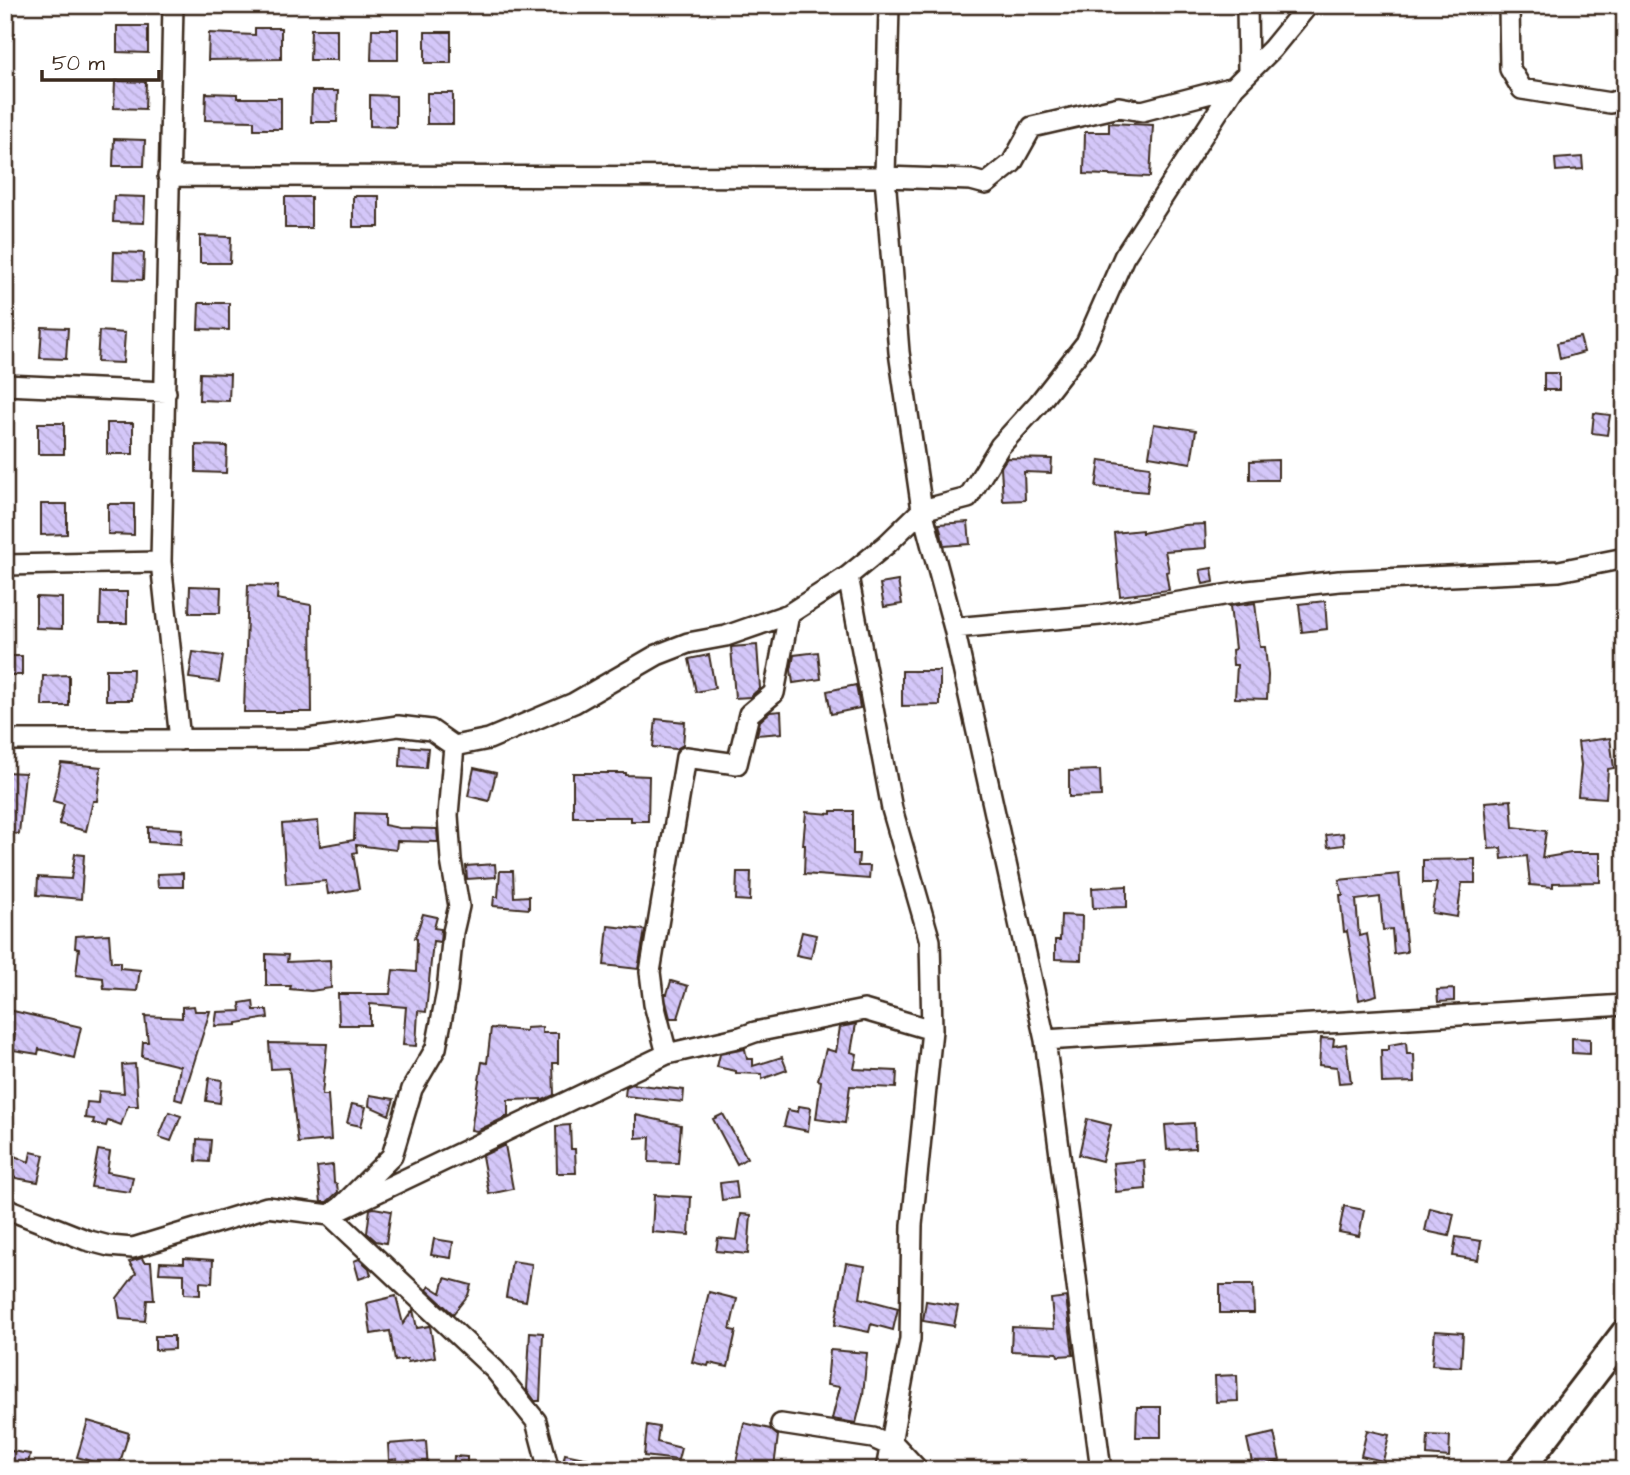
<svg xmlns="http://www.w3.org/2000/svg" width="1630" height="1475" font-family="'Architects Daughter',sans-serif">
	<style>
		.building { fill: url(#building-back-hatch); stroke: #3b2a1e; stroke-width: 2 }
		.lines { fill: none; stroke-linecap: round; stroke-linejoin: round }
		.street-casing { stroke: #3b2a1e; stroke-width: 24 }
		.secondary-casing { stroke: #3b2a1e; stroke-width: 32 }
		.street { stroke: #fff; stroke-width: 19 }
		.secondary { stroke: #fff; stroke-width: 26 }
	</style>
	<defs>
		<pattern id="building-back-hatch" width="6" height="6" patternUnits="userSpaceOnUse" patternTransform="scale(1.75)"><rect width="6" height="6" fill="#d4c7f9"/><path d="M-1 5l2 2M0 0l6 6M5-1l2 2" fill="none" stroke="#b7abd5"/></pattern>
	</defs>
	<rect width="100%" height="100%" fill="#fff"/>
	<filter id="ink" filterUnits="userSpaceOnUse"><feTurbulence type="fractalNoise" baseFrequency=".0143" numOctaves="2"/><feDisplacementMap in="SourceGraphic" scale="14" xChannelSelector="R" yChannelSelector="G"/><feConvolveMatrix kernelMatrix="1 2 1 2 8 2 1 2 1" color-interpolation-filters="sRGB"/></filter>
	<g filter="url(#ink)">
		<path class="building" d="M117 26H148V53L117 52Z
			M255 28H281V59L208 60 209 33 255 35Z
			M311 29H337V60H310Z
			M372 29H398V60H371Z
			M425 32H451V63H425Z
			M115 81 146 82 145 109 114 108Z
			M312 91H338L337 122H311Z
			M206 93 237 94V98H281V129H254V121L205 120Z
			M427 93H453V124H427Z
			M370 95 396 96V127L370 126Z
			M1109 123 1153 125 1150 177 1084 174 1085 132H1109Z
			M114 139 145 140 144 166H113Z
			M1582 157 1583 169 1556 171 1555 159Z
			M114 196 145 197 144 223 113 222Z
			M353 196H379V227H353Z
			M285 197H311V228H285Z
			M200 236 231 237 230 263H200Z
			M114 252 144 253 143 280 113 279Z
			M199 303H229V330L198 329Z
			M42 327 68 328 66 359 40 358Z
			M99 331 125 333 123 363 97 362Z
			M1580 337 1584 352 1560 359 1557 343Z
			M200 373 230 374 229 401 199 400Z
			M1544 373H1559V390H1544Z
			M1594 413 1610 415 1607 435 1592 433Z
			M38 423H64V454H38Z
			M107 423H133V454H107Z
			M1154 424 1196 430 1191 463 1149 456Z
			M196 445 227 446 226 473 196 472Z
			M1007 458 1052 459 1051 473 1024 472 1025 500 1003 501 1001 467Z
			M1100 460 1150 467 1147 492 1096 487Z
			M1278 460V480H1250V461Z
			M41 504H67V534L41 535Z
			M108 504H134V535L108 534Z
			M968 522 970 544 944 546 939 524Z
			M1205 524 1206 548 1165 551 1169 571 1166 572 1169 590 1120 596 1114 533 1142 530V533L1184 525Z
			M1212 568 1214 582 1203 584 1200 570Z
			M898 581 902 604 884 607 880 584Z
			M248 585 278 586 277 599 311 605 312 712H244Z
			M190 586 221 587 220 613H189Z
			M101 592H127V623H100Z
			M36 597 62 598V629L36 628Z
			M1325 601 1327 629 1302 632 1299 604Z
			M1255 603 1260 647H1265L1268 675 1267 699 1235 698 1237 665H1233L1232 650 1235 649 1230 606Z
			M757 645 760 688 750 697 735 698 731 647Z
			M193 652 223 656 219 682 189 678Z
			M818 652 821 679 793 683 791 670 794 655Z
			M709 655 715 688 696 692 689 659Z
			M9 656H22V675H9Z
			M106 669H133L132 700H106Z
			M902 671H940V705L902 706Z
			M69 675V706H42L43 676Z
			M856 685 860 708 831 714 827 691Z
			M781 711 782 733 757 735 760 721 770 712Z
			M656 719 685 722 683 745 676 749 653 747Z
			M1610 738 1614 768 1608 769 1606 798 1578 796 1581 765 1578 742Z
			M401 746 428 748 426 768 400 766Z
			M61 763 101 767 97 801H93L86 831 59 824 64 804 53 801Z
			M474 768 496 773 489 801 468 796Z
			M1100 770 1101 796 1069 797V771Z
			M5 772 25 773 19 834 5 832Z
			M573 773H626V775L649 776 648 821H631V817H573Z
			M1511 800 1513 827 1546 831 1542 858 1571 853H1600V882L1553 883V887L1530 885 1527 856 1502 859 1501 848 1489 849 1485 802Z
			M831 811H853V854H859L858 866H870L869 879 804 874 805 845H803L806 812 831 814Z
			M355 813 384 814V825L399 828 437 829 438 842 397 841 396 850 356 845 357 852 353 853 359 889 328 894 326 881 286 884 282 824 318 821 320 846 354 840Z
			M148 827 182 829 181 844 148 842Z
			M1343 833 1344 845 1328 847 1326 835Z
			M75 854 84 855 81 899 37 895 38 877 71 879Z
			M1475 859V883H1462L1457 917 1432 913 1437 883H1423V860Z
			M495 864 496 877 467 879 466 866Z
			M500 871H513L514 897 529 896V909L493 906 494 897H498Z
			M737 872H751L750 901 736 900Z
			M183 873V887H158L157 874Z
			M1399 874 1407 952 1394 954 1392 929 1383 930 1380 897 1356 900 1359 936 1367 934 1377 995 1359 1000 1347 931 1344 932 1340 895H1343L1339 880Z
			M1127 886V907L1093 908 1092 888Z
			M423 914 437 917 434 928 441 929 440 942 433 941 426 1012 418 1011 416 1046 403 1045 406 1007 370 1004V1025H339L338 994H390L393 970 416 972 417 939 415 938Z
			M1061 915 1082 916 1081 960 1055 959V940H1060Z
			M608 926 645 930 638 969 604 965Z
			M802 932 816 935 811 958 796 955Z
			M109 934 111 962H120V968L140 970 137 991 104 989 103 978 76 975 79 949 75 948 76 936Z
			M266 954 288 955 287 962 330 960 331 988 311 991 290 989 291 986H266Z
			M671 981 688 986 678 1018H670L666 1002 665 994H667Z
			M1454 989V1001L1438 1002 1437 990Z
			M253 1001 254 1010H267L268 1018 237 1023V1025L215 1026 217 1012 241 1011 240 1003Z
			M194 1006 195 1011H210L182 1101 175 1099 180 1066 142 1057 143 1042H148L145 1016 182 1018V1007Z
			M9 1010 81 1027 74 1058 39 1049 38 1054 13 1050 15 1033 5 1031Z
			M856 1024 851 1052 857 1054 854 1069 897 1071 896 1088 850 1086 845 1123 816 1119 821 1081 818 1080 826 1049 836 1052 840 1027Z
			M542 1027V1033H558V1063H553L554 1095 541 1101V1099L508 1100V1116L477 1131 471 1130 482 1062 487 1063 491 1028 526 1031V1028Z
			M1321 1038 1334 1039 1333 1046 1346 1044 1351 1082 1339 1083 1337 1067 1319 1065Z
			M1572 1038 1590 1039V1054L1572 1053Z
			M1406 1042 1407 1054H1414L1415 1082 1382 1083 1381 1050H1389V1045Z
			M269 1043 327 1044 322 1095H328L331 1140 298 1143 289 1068 271 1069Z
			M745 1049 747 1059H753V1066L782 1057 787 1070 762 1079V1074L736 1073V1071L717 1067 720 1054Z
			M135 1064 138 1106H128L121 1125 108 1120 106 1126 93 1123 94 1119 85 1118 87 1102 98 1103 99 1091 124 1093 122 1065Z
			M209 1078 222 1080 220 1103 206 1101Z
			M632 1084 684 1090 683 1102 625 1096 626 1087Z
			M370 1095 394 1099 389 1115 369 1106Z
			M352 1104 366 1107 361 1126 347 1123Z
			M799 1106 811 1108 808 1131 784 1126 788 1110 798 1112Z
			M169 1112 181 1116 171 1141 159 1137Z
			M723 1114 747 1158 737 1164 713 1119Z
			M636 1115 681 1125 678 1163 649 1162 650 1137 636 1138Z
			M1087 1119 1111 1125 1102 1161 1079 1155Z
			M1194 1123 1195 1148 1167 1150 1165 1125Z
			M570 1125 571 1149H575L576 1173H557L556 1126Z
			M197 1139 211 1140 209 1162 196 1161Z
			M505 1145 513 1189 489 1194 482 1156Z
			M98 1150 110 1152 107 1172 133 1177 130 1192 91 1187Z
			M31 1152 44 1155 38 1182 16 1178 5 1174 12 1155 29 1162Z
			M1144 1160 1146 1189 1116 1192 1113 1163Z
			M333 1165 334 1183 337 1184 338 1192 327 1202H321L317 1167Z
			M736 1181 738 1198 722 1200 720 1183Z
			M654 1195 691 1197 689 1235 652 1232Z
			M1344 1206 1364 1210 1359 1236 1339 1232Z
			M374 1208 391 1211 386 1243 376 1241 367 1233 370 1209Z
			M1430 1208 1454 1214 1449 1236 1425 1231Z
			M741 1214 751 1215 748 1254 716 1251 718 1238 737 1240Z
			M1456 1237 1481 1241 1478 1260 1453 1256Z
			M434 1239 453 1242 451 1258 431 1255Z
			M142 1258 144 1262H151L154 1300H147L145 1321 120 1319 117 1298 136 1273 129 1262Z
			M184 1258 213 1260 212 1283 200 1282V1295L184 1294V1274L159 1273 160 1262 184 1263Z
			M359 1259 369 1268 371 1275 359 1279 354 1261Z
			M512 1261 532 1264 526 1301 506 1297Z
			M846 1263 865 1266 860 1298 898 1308 893 1330 871 1324 869 1332 835 1325Z
			M445 1278 471 1285 468 1295 453 1314 427 1290 430 1286 441 1293Z
			M1220 1285H1253L1254 1313H1220Z
			M709 1292 737 1299 730 1330 736 1331 728 1367 709 1363 708 1366 692 1362Z
			M396 1296 403 1324 413 1310 417 1328 430 1326 435 1357 408 1362 407 1359 395 1361 390 1331 371 1334 367 1303Z
			M1066 1297 1073 1355 1058 1356 1057 1353 1011 1351 1012 1327 1054 1329 1051 1299Z
			M926 1301 958 1306 954 1326 923 1321Z
			M1435 1331 1463 1333 1461 1367 1432 1365Z
			M530 1332 543 1333 540 1401H535L527 1390Z
			M155 1336H174V1349L155 1350Z
			M830 1350 867 1353 863 1395 856 1423 832 1419 840 1387 827 1385Z
			M1237 1375 1238 1401 1216 1402 1215 1376Z
			M1137 1407H1161V1437H1136Z
			M88 1421 129 1433 118 1469 77 1457Z
			M744 1423 770 1429 778 1436 774 1467 736 1463Z
			M647 1425 659 1427 657 1442 681 1448 678 1460 644 1456Z
			M1367 1430 1389 1435 1383 1461 1361 1456Z
			M1274 1433 1280 1461 1253 1467 1247 1439Z
			M1428 1435 1450 1436 1449 1457 1427 1455Z
			M426 1441 428 1470H398L397 1459 389 1460 388 1444Z
			M5 1450 30 1454 27 1470H5Z
			M565 1454 613 1464 612 1470H573L562 1467Z
			M454 1456 467 1457V1470H453Z"/>
		<g class="lines">
			<defs>
				<path id="street" d="M173 5 161 562 180 740
					M889 5 885 177 899 352 922 510 954 628 1045 1040 1101 1470
					M1247 5 1248 73
					M1509 5 1510 69 1522 89 1610 103 1625 98
					M168 176 885 177 971 180 986 184 1012 163 1032 127 1119 107 1142 111 1234 87
					M5 385 166 392
					M5 565 161 562
					M848 576 892 809 930 941 932 1030 912 1225 910 1339 886 1470
					M954 628 1100 615 1248 591 1339 581 1559 571 1625 558
					M5 740 308 739 398 726 431 730 454 746 489 739 574 703 657 655 688 643 726 636 789 614 848 576 887 544 922 510 968 498 1000 446 1039 403 1086 343 1124 257 1234 87 1272 49 1308 5
					M454 746 448 815 451 860 459 906 453 932 447 991 436 1048 412 1089 392 1156 341 1207 330 1215 495 1370 536 1421 549 1470
					M1045 1040 1625 1005
					M667 1054 654 1004 650 972 686 757 737 764 749 714 774 693 789 614
					M5 1208 86 1240 109 1246 133 1248 267 1207 330 1215 667 1054 741 1037 755 1032 864 1010 932 1030
					M781 1424 873 1438 891 1446 892 1442 918 1470"/>
				<path id="secondary" d="M1520 1470 1625 1333"/>
			</defs>
			<use href="#street" class="street-casing"/>
			<use href="#secondary" class="secondary-casing"/>
			<use href="#street" class="street"/>
			<use href="#secondary" class="secondary"/>
		</g>
	</g>
	<rect width="1630" height="1475" fill="none" stroke="#fff" stroke-width="28"/>
	<rect x="14" y="14" width="1602" height="1447" fill="none" stroke="#3b2a1e" stroke-width="2.5" filter="url(#ink)"/>
	<path d="M42 70v10h117v-10" fill="none" stroke="#3b2a1e" stroke-width="3.5"/>
	<text x="52" y="70" font-size="21" fill="#3b2a1e" stroke="#ffffff" stroke-width="5" paint-order="stroke">50 m</text>
</svg>
